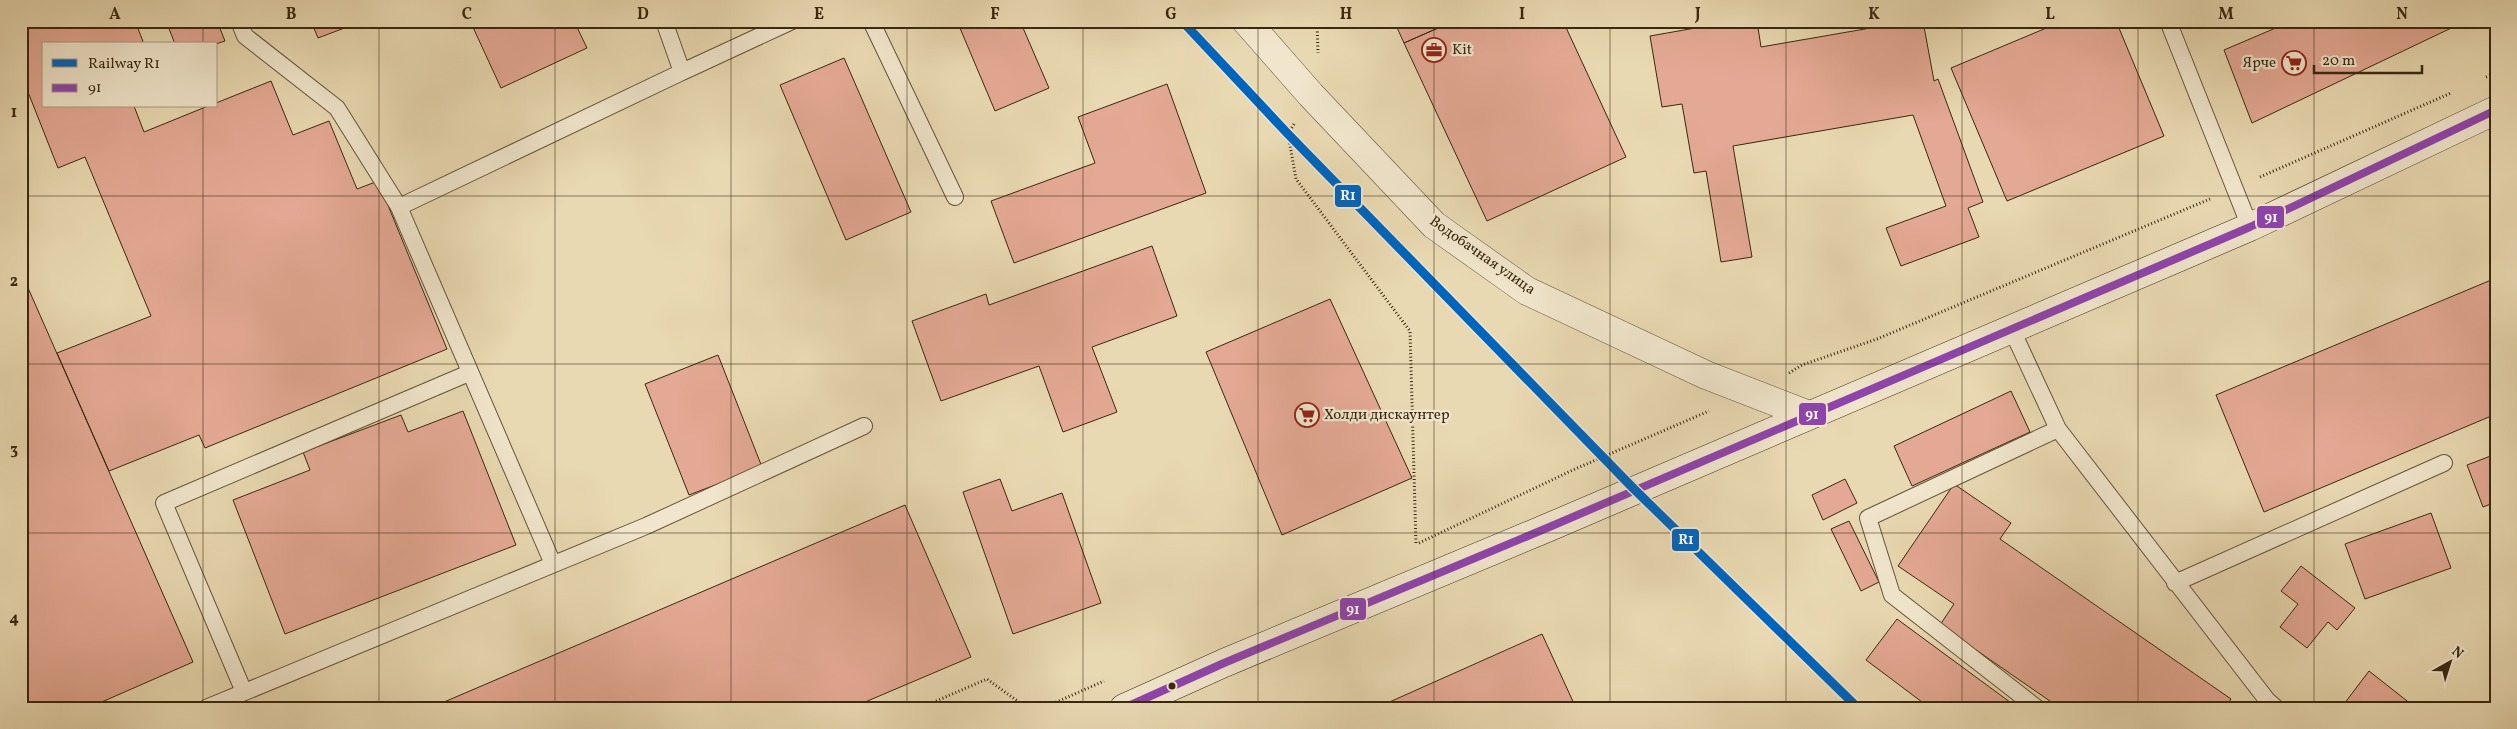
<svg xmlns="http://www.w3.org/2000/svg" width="2517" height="729" font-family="Vollkorn,serif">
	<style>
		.building { fill: #e4a994; stroke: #39280f }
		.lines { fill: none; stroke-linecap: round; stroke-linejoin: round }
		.service-casing { stroke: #655438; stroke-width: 18 }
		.tertiary-casing { stroke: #655438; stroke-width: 29 }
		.secondary-casing { stroke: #39280f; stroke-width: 29 }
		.path { stroke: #39280f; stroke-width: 3; stroke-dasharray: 1 2.5; stroke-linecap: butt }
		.service { stroke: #f1e6cd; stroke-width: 16 }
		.tertiary { stroke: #f1e6cd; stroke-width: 28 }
		.secondary { stroke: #f1e6cd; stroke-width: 28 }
		.bus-1-casing { stroke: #f1e6cd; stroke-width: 11 }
		.bus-1 { stroke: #8e44ad; stroke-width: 8 }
		.rail-1-casing { stroke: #f1e6cd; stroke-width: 12 }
		.rail-1 { stroke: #0065bd; stroke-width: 9 }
		.grid { fill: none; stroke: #39280f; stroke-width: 1; stroke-opacity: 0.55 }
		.bus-dot { fill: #39280f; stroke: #f1e6cd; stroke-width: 2 }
		.labels { text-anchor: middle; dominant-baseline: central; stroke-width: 4.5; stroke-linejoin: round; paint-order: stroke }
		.poi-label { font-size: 15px; fill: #39280f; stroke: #f1e6cd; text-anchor: start }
		.street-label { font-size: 15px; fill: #39280f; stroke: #f1e6cd }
		.line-badge { stroke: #f1e6cd; stroke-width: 2 }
		.badge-label { font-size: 14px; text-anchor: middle; font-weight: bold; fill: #fff }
		.neatline { fill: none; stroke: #39280f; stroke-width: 2 }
		.grid-label { font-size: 16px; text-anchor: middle; font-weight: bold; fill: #39280f }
	</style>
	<rect width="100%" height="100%" fill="#e9d9b2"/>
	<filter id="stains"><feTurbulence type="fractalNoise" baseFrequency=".004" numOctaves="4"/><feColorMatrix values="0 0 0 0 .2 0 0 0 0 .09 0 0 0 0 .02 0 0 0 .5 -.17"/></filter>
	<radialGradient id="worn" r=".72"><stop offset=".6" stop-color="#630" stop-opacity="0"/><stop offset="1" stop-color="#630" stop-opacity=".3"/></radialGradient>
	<path class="building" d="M21 21H135L144 44H44V106H134L144 132 208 106H216V103L271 81 293 135 329 121 357 189 378 181 447 349 205 448 199 435 109 471 57 353 151 316 85 157 58 168 28 92 21 95Z
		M166 21H217L225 41 216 44H175Z
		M311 21H363L318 38Z
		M474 21H574L587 48 501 88 471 23Z
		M957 21H1020L1049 88 995 111Z
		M1394 21H1454L1404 43Z
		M1454 21H1563L1626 157 1487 221 1404 43Z
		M1735 21H1757L1761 47 1911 21H1923L1934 81 1938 79 1983 202 1968 208 1979 237 1901 266 1886 228 1946 206 1913 115 1733 146 1752 257 1721 262 1706 171 1694 173 1682 104 1662 107 1650 36Z
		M2063 21H2116L2164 136 2007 201 1951 68Z
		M2292 21H2466L2252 123 2224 50Z
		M844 58 911 212 846 240 780 85Z
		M1167 84 1206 193 1014 263 991 201 1095 163 1078 117Z
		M1152 246 1177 316 1092 347 1117 412 1063 432 1039 366 941 401 912 321 986 294 989 305Z
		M21 272 193 662 88 708H31L21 686Z
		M2496 278V414L2264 512 2216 395Z
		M1330 299 1412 478 1282 535 1206 352Z
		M718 355 762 467 689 495 645 384Z
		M2011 391 2030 432 1912 486 1894 446Z
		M463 411 516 545 285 634 233 500 310 470 303 452 401 415 408 432Z
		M2496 454V502L2483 507 2467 465Z
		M1000 479 1012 511 1062 493 1101 603 1013 634 963 492Z
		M1845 479 1857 503 1823 520 1812 495Z
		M1954 484 2011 523 2000 539 2231 699 2225 708H2060L1940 625 1954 604 1898 566Z
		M905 505 971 657 851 708H430Z
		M2431 513 2451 568 2365 599 2345 544Z
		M1849 521 1879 582 1861 591 1831 529Z
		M2301 566 2355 608 2337 630 2328 622 2307 648 2280 627 2298 604 2281 591Z
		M1897 619 2018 708H1930L1866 660Z
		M1542 634 1576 708H1376Z
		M2369 671 2416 708H2341Z"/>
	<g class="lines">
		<defs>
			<path id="service" d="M239 21 245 36 337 108 399 207
				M871 21 955 197
				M2168 21 2250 227
				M682 72 792 21
				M2011 328 2058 429 1868 518 1892 595 2037 708
				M2058 429 2267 700 2276 708
				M553 564 399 207 682 72 664 21
				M2175 583 2444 463
				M244 692 164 503 469 373
				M206 708 646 526 864 426"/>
			<path id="tertiary" d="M1246 21 1311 95 1434 225 1527 291 1706 375 1809 415"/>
			<path id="secondary" d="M1124 708 1224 663 1547 528 2250 227 2496 110"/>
		</defs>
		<use href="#service" class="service-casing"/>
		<use href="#tertiary" class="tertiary-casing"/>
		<use href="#secondary" class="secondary-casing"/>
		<path class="path" d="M1317 21 1318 53
			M2486 77 2496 73
			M1294 124 1288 134 1296 179 1410 331 1416 545
			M2260 177 2451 93
			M1789 373 1802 365 1877 339 2210 199
			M1419 543 1575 469 1709 411
			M920 708 987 679 1027 708
			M1043 708 1104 681"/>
		<use href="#service" class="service"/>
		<use href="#tertiary" class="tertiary"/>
		<use href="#secondary" class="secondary"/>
		<defs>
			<path id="bus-1" d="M1124 708 1224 663 1547 528 2250 227 2496 110"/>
		</defs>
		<use href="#bus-1" class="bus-1-casing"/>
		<use href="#bus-1" class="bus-1"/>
		<defs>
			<path id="rail-1" d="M1182 21 1288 134 1634 489 1858 708"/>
		</defs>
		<use href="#rail-1" class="rail-1-casing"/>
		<use href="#rail-1" class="rail-1"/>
	</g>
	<path class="grid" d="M203 21V44M379 21V708M555 21V708M731 21V708M907 21V708M1083 21V708M1258 21V708M1434 21V708M1610 21V708M1786 21V708M1962 21V708M2138 21V708M2314 21V708M203 106V708M21 196H2496M21 364H2496M21 533H2496"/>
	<defs>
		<symbol id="office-ring" viewBox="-11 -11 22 22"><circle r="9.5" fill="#f1e6cd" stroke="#8f2418" stroke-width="1.5"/><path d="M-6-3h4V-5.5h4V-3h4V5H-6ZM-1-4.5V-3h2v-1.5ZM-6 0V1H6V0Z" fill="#8f2418"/></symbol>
		<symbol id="supermarket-ring" viewBox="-11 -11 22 22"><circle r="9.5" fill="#f1e6cd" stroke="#8f2418" stroke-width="1.5"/><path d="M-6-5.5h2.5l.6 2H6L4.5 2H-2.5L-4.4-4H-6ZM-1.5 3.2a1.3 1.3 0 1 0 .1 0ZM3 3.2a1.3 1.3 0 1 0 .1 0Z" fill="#8f2418"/></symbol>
	</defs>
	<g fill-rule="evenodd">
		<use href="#office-ring" x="1420" y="36" width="28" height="28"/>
		<use href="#supermarket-ring" x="2280" y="49" width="28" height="28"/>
		<use href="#supermarket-ring" x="1293" y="401" width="28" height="28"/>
	</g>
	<circle class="bus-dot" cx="1172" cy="686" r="4.5"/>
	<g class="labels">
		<g class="poi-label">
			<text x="1452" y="50">Kit</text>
			<text x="2276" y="63" text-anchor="end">Ярче</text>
			<text x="1324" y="415">Холди дискаунтер</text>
		</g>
		<g class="street-label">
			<text transform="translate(1482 256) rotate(35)">Водобачная улица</text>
		</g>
	</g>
	<g class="line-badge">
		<rect x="1334" y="184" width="28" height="24" rx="5" fill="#0065bd"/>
		<rect x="2256" y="205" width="29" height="24" rx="5" fill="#8e44ad"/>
		<rect x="1798" y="402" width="29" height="24" rx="5" fill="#8e44ad"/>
		<rect x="1671" y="528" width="29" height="24" rx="5" fill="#0065bd"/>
		<rect x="1339" y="597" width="28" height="24" rx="5" fill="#8e44ad"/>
	</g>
	<g class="badge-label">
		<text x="1348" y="200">R1</text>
		<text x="2271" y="222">91</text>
		<text x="1812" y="419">91</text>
		<text x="1686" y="544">R1</text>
		<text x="1353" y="614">91</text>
	</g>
	<rect width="2517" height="729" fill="none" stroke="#e9d9b2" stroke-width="55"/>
	<rect x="42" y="42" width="175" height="65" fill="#f1e6cd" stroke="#a79a81"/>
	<rect x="52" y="59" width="25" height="8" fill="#0065bd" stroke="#a79a81"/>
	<text x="88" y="68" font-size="15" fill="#39280f">Railway R1</text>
	<rect x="52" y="84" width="25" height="8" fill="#8e44ad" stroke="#a79a81"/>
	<text x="88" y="92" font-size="15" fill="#39280f">91</text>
	<g transform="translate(2450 662) rotate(39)" stroke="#f1e6cd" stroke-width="4" paint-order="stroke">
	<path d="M0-4L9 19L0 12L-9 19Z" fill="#39280f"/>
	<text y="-8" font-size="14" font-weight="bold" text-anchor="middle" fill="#39280f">N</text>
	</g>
	<path d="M2314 65v8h108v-8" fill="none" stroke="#39280f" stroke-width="2.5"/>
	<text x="2322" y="65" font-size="15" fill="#39280f" stroke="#f1e6cd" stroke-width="4" paint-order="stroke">20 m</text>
	<rect x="28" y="28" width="2462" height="674" class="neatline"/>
	<g class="grid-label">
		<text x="115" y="19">A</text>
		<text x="291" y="19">B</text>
		<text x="467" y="19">C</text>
		<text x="643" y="19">D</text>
		<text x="819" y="19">E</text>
		<text x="995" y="19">F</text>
		<text x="1171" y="19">G</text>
		<text x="1346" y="19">H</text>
		<text x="1522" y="19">I</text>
		<text x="1698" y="19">J</text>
		<text x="1874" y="19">K</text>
		<text x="2050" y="19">L</text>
		<text x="2226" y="19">M</text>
		<text x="2402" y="19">N</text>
		<text x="14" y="117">1</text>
		<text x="14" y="286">2</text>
		<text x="14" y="454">3</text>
		<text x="14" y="623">4</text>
	</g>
	<rect width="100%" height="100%" filter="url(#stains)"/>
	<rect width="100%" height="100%" fill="url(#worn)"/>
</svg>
